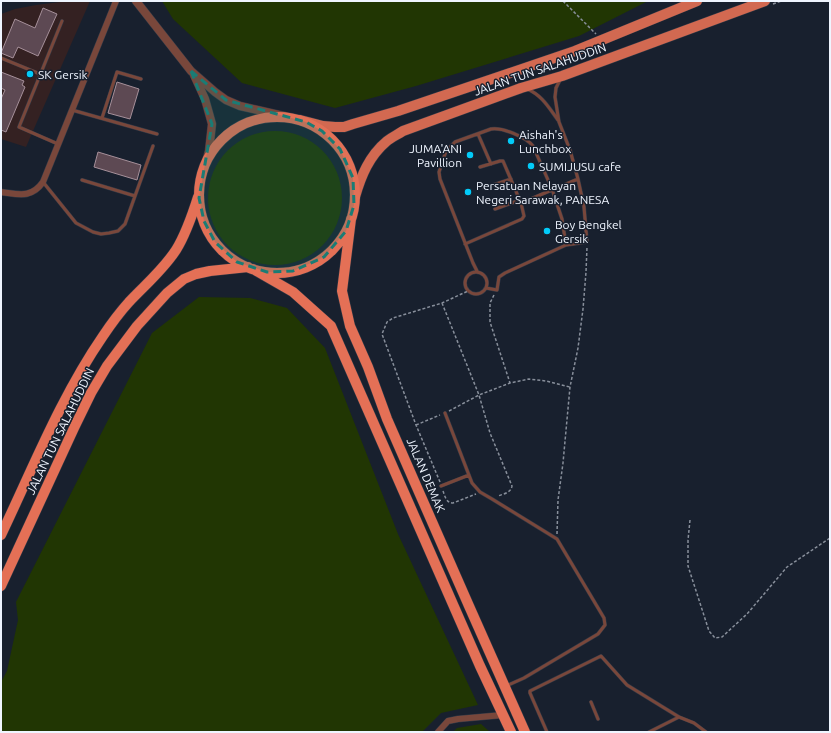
<svg xmlns="http://www.w3.org/2000/svg" width="831" height="733" font-family="Ubuntu,sans-serif">
	<style>
		.education { fill: #342122 }
		.green { fill: #213603 }
		.building { fill: #5d4953; stroke: #a6909a }
		.lines { fill: none; stroke-linecap: round; stroke-linejoin: round }
		.service-casing { stroke: #323a47; stroke-width: 4 }
		.minor-casing { stroke: #323a47; stroke-width: 7 }
		.tertiary-casing { stroke: #323a47; stroke-width: 9 }
		.primary-casing { stroke: #323a47; stroke-width: 11 }
		.trunk-casing { stroke: #323a47; stroke-width: 11 }
		.path { stroke: #888f9b; stroke-width: 1.5; stroke-dasharray: 3 2; stroke-linecap: butt }
		.service { stroke: #79473b; stroke-width: 3 }
		.minor { stroke: #79473b; stroke-width: 6 }
		.tertiary { stroke: #79473b; stroke-width: 8 }
		.primary { stroke: #d26951; stroke-width: 10 }
		.trunk { stroke: #e47056; stroke-width: 10 }
		.marked { fill: #1a7c75; fill-opacity: 0.2; stroke: #1a7c75; stroke-width: 3; stroke-dasharray: 8 5; stroke-linejoin: round }
		.poi-dot { fill: #02cbf9; stroke: #18202e; stroke-width: 1.5 }
		.labels { text-anchor: middle; dominant-baseline: central; stroke-width: 3; stroke-linejoin: round; paint-order: stroke }
		.street-label { font-size: 12px; fill: #eff5ff; stroke: #18202e }
		.poi-label { font-size: 12px; fill: #eff5ff; stroke: #18202e; text-anchor: start }
	</style>
	<rect width="100%" height="100%" fill="#18202e"/>
	<path class="education" d="M68 1H90L26 147 1 139V14L15 9 36 5Z"/>
	<path class="green" d="M162 1H648L579 36 416 86 335 108 242 83 173 19Z
		M208 198a67 67 0 1 1 134 0a67 67 0 1 1-134 0Z
		M199 297 250 298 287 308 325 348 398 534 478 705 441 713 422 732H1V682L7 671 18 620 16 602 152 333Z
		M481 724 490 732H453L457 728Z"/>
	<path class="building" d="M43 8 57 14 38 56 18 47 13 58 1 53 15 19 35 28Z
		M1 72 24 81 22 85 25 87 6 132 1 130V99L5 90 1 88Z
		M117 82 139 89 130 119 108 113Z
		M98 152 141 165 137 180 94 167Z"/>
	<g class="lines">
		<defs>
			<path id="service" d="M1 58 40 74
				M527 89C542 95 549 108 558 120
				M72 110 157 134
				M102 118 117 72 141 79
				M478 134 491 164
				M58 144 19 127 62 21
				M82 180 135 196 153 146
				M43 182 76 223 93 232 101 234 109 233 118 231 125 224 135 196
				M484 188 511 179
				M521 203 578 179
				M495 209 520 200
				M465 244 522 219 524 216 521 203 503 161H500L480 167
				M477 271 473 263 440 179 439 172 446 151 455 142 491 129C502 127 526 137 533 146L552 189 562 219 566 245
				M465 283a11 11 0 1 1 22 0a11 11 0 1 1-22 0Z
				M486 288 497 290 499 277 505 273 566 245 587 242 584 207 578 179 570 150 559 122 555 97 556 88 560 80
				M445 413 472 483 480 492 492 499 557 539 604 618 605 625 598 634 524 678 506 686
				M441 486 469 475
				M591 702 598 719
				M547 732 530 693V691L601 656 627 685 679 717
				M649 732 679 717 694 723 706 732"/>
			<path id="minor" d="M1 192C18 194 31 199 43 182L116 1
				M438 732 448 721 458 719 503 715"/>
			<path id="tertiary" d="M136 1 191 71 215 92 226 100 240 106 288 117
				M194 75 205 99 212 124 209 151 203 173"/>
			<path id="primary" d="M300 120 323 126 335 127H344L353 124 398 111 575 51 697 1
				M355 197C361 176 369 156 387 141 392 137 397 135 403 131L521 88 562 76 765 1"/>
			<path id="trunk" d="M199 195a78 78 0 1 1 156 0a78 78 0 1 1-156 0Z
				M351 219 342 291 350 326 368 367 387 419 415 483 469 606 525 732
				M253 269 293 292 331 326 480 666 511 732
				M1 535C33 468 61 397 103 336 111 324 120 312 129 302 145 285 163 270 176 250 186 234 192 216 198 197
				M1 586 74 428 91 393 107 366 137 326 167 293 184 279 196 274 210 271 248 267"/>
		</defs>
		<use href="#service" class="service-casing"/>
		<use href="#minor" class="minor-casing"/>
		<use href="#tertiary" class="tertiary-casing"/>
		<use href="#primary" class="primary-casing"/>
		<use href="#trunk" class="trunk-casing"/>
		<path class="path" d="M563 1 596 34
			M773 4 781 1
			M494 295 490 303V322L510 383
			M442 303 479 395 490 433 512 486C511 493 503 494 498 496
			M449 411 479 395 510 383 529 379 546 381 570 387
			M416 425 440 415
			M440 482 416 425 382 334 387 322 393 318 442 303 468 291
			M443 491C445 496 446 503 453 503L476 494
			M690 520 688 540V566L709 631 715 638 722 637 747 614 787 567 830 538
			M557 534 558 500 563 463 570 387 578 348 583 309 586 272 587 247"/>
		<use href="#service" class="service"/>
		<use href="#minor" class="minor"/>
		<use href="#tertiary" class="tertiary"/>
		<use href="#primary" class="primary"/>
		<use href="#trunk" class="trunk"/>
	</g>
	<path class="marked" d="M191 71 226 100 306 122 322 131 340 149 353 178 354 205 346 231 324 257 293 271 267 272 237 262 215 242 204 221 199 198 212 124Z"/>
	<g class="poi-dot">
		<circle cx="30" cy="74" r="4"/>
		<circle cx="511" cy="141" r="4"/>
		<circle cx="470" cy="155" r="4"/>
		<circle cx="531" cy="166" r="4"/>
		<circle cx="468" cy="192" r="4"/>
		<circle cx="547" cy="231" r="4"/>
	</g>
	<g class="labels">
		<g class="street-label">
			<text transform="translate(540 69) rotate(-19)">JALAN TUN SALAHUDDIN</text>
			<text transform="translate(60 431) rotate(-64)">JALAN TUN SALAHUDDIN</text>
			<text transform="translate(426 475) rotate(67)">JALAN DEMAK</text>
		</g>
		<g class="poi-label">
			<text x="38" y="74">SK Gersik</text>
			<text x="519" y="134">Aishah's<tspan x="519" dy="14">Lunchbox</tspan></text>
			<text x="462" y="148" text-anchor="end">JUMA'ANI<tspan x="462" dy="14">Pavillion</tspan></text>
			<text x="539" y="166">SUMIJUSU cafe</text>
			<text x="476" y="185">Persatuan Nelayan<tspan x="476" dy="14">Negeri Sarawak, PANESA</tspan></text>
			<text x="555" y="224">Boy Bengkel<tspan x="555" dy="14">Gersik</tspan></text>
		</g>
	</g>
	<rect width="831" height="733" fill="none" stroke="#eff5ff" stroke-width="4"/>
</svg>
